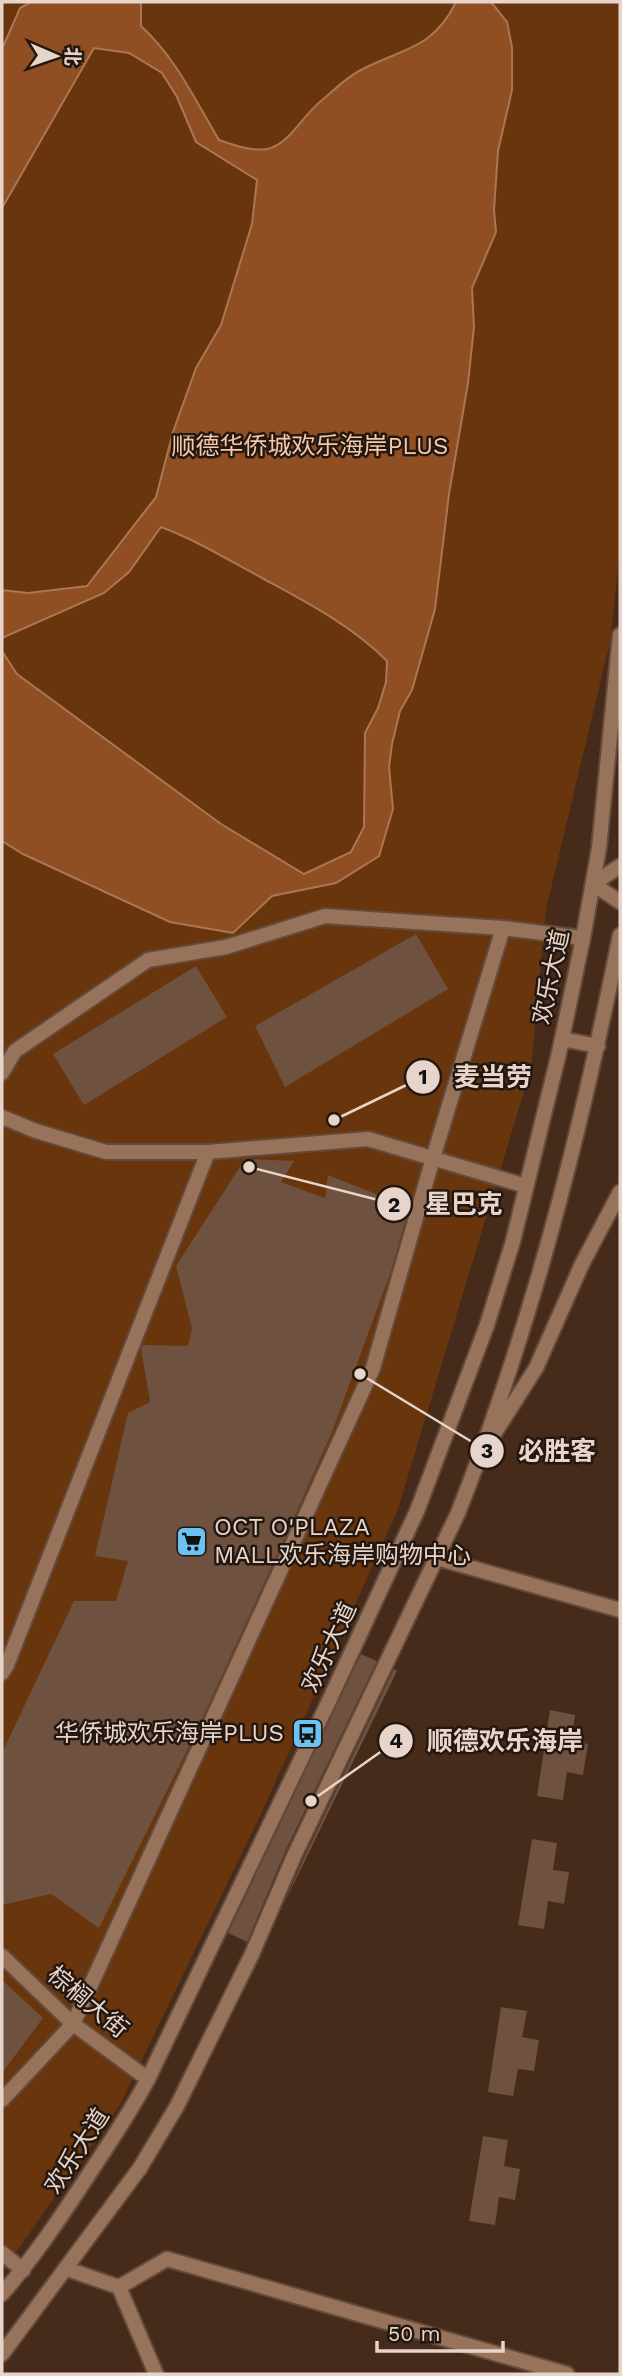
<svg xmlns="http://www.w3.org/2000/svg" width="622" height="2376" font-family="'Work Sans','Noto Sans SC',sans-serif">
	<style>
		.green { fill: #69350d }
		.water { fill: #8f4f22; stroke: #a97755; stroke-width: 2 }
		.building { fill: #6e513f }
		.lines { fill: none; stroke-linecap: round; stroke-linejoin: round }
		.minor-casing { stroke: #634a3a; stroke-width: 18 }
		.tertiary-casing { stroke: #634a3a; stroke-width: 18 }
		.minor { stroke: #98735c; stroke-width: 14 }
		.tertiary { stroke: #98735c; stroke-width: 14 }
		.labels { text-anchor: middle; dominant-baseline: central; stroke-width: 5; stroke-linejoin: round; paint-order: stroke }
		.park-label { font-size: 24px; fill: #f5c8ac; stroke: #231710 }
		.street-label { font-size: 24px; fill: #e7d5cb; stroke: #231710 }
		.poi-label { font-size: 24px; fill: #e7d5cb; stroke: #231710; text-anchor: start }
		.leader { fill: none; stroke: #e7d5cb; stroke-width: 2.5 }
		.callout-dot { fill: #e7d5cb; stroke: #231710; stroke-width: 2.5 }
		.mark-label { font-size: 21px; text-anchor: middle; font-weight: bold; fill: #111 }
		.callout-label { font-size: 26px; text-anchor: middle; font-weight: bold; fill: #e7d5cb; stroke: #231710; stroke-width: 5; stroke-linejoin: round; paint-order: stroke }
	</style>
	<rect width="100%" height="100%" fill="#462b1a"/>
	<path class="green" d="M2 2H620V549L610 642 546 909 531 1068 398 1509 261 1814 121 2103 2 2272Z"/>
	<path class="water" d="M31 2H141V26C176 58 195 100 219 140 233 145 256 153 271 148 292 140 304 114 321 101 333 91 346 78 359 71 401 48 432 51 456 2H491L507 22 512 47V90L498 151 494 210 496 232 472 288 474 327 468 383 449 494 435 609 412 690 400 711 392 744 389 767 393 809 379 856 336 883 272 896 233 933 170 922 23 854 2 841V651L17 674 221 824 304 874 351 852 364 827 365 733 378 708 386 682 387 661C351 625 306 602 262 578 228 560 196 540 161 527L129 572 104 593 2 638V590L28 593 87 586 156 497 173 432 196 368 221 325 252 224 257 180 196 142 177 97 162 73 129 53 94 48 2 208V49L20 8Z"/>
	<path class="building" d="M416 934 448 989 285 1087 255 1026Z
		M196 966 227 1017 84 1105 53 1054Z
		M245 1159 294 1161 281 1182 325 1198 328 1175 409 1207 391 1271 332 1432 288 1531 196 1732 99 1928 51 1894 2 1905V1753L74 1601H116L128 1561 95 1556 128 1413 150 1402 141 1348 143 1345 188 1346 192 1328 176 1266Z
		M361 1654 377 1661 285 1852 247 1942 228 1933Z
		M394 1669 397 1671 283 1906 303 1860Z
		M550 1710 575 1715 571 1741 588 1744 583 1775 567 1772 563 1800 537 1796Z
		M532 1839 557 1843 553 1870 569 1872 564 1904 548 1901 544 1929 518 1925Z
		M2 1980 43 2018 2 2073Z
		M501 2007 527 2011 522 2037 539 2040 534 2071 518 2069 513 2096 488 2092Z
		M483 2136 508 2140 504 2166 520 2169 515 2200 499 2197 495 2225 469 2221Z"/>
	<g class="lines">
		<defs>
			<path id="minor" d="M2 1073 15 1051 148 960 226 947 325 916 503 928 583 938
				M2 1117 36 1131 106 1152H208L368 1139 526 1186
				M437 1558 620 1610
				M2 1673 7 1665 208 1152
				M2 1956 73 2024 148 2079
				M2 2100 73 2024 373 1368 433 1158 503 928
				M2 2253 23 2270
				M67 2269 119 2287 156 2374
				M119 2287 167 2259 567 2374"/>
			<path id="tertiary" d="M620 866 593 884 620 902
				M562 1039 598 1046
				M492 1437 536 1368 582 1264 620 1192
				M2 2294C35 2256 63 2214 91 2171 111 2141 131 2111 148 2079L328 1703 417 1511 487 1325 513 1241 559 1053 583 938 599 848 620 635
				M2 2354 140 2168 177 2106 252 1954 294 1856 458 1513C532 1326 581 1132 620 935"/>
		</defs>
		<use href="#minor" class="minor-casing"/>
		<use href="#tertiary" class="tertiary-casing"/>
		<use href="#minor" class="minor"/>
		<use href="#tertiary" class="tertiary"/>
	</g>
	<defs>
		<symbol id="supermarket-square" viewBox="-11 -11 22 22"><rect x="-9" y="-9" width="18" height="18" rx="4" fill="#6ac3f1" stroke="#231710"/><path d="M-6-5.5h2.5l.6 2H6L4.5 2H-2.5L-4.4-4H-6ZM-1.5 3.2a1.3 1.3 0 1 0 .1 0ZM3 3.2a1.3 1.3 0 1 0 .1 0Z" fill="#111"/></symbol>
		<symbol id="bus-square" viewBox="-11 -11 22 22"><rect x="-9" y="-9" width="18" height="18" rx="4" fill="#6ac3f1" stroke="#231710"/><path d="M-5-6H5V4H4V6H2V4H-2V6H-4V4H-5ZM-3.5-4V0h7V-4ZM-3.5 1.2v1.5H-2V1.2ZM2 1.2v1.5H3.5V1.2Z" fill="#111"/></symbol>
	</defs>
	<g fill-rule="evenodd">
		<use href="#supermarket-square" x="174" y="1524" width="35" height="35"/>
		<use href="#bus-square" x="290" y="1716" width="35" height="35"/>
	</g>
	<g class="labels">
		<g class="park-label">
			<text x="310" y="446">顺德华侨城欢乐海岸PLUS</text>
		</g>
		<g class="street-label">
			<text transform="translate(551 977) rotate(-78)">欢乐大道</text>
			<text transform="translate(329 1647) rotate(-65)">欢乐大道</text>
			<text transform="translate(88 2002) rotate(40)">棕榈大街</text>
			<text transform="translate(77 2151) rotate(-57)">欢乐大道</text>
		</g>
		<g class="poi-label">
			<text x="214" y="1527">OCT O'PLAZA<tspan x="214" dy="28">MALL欢乐海岸购物中心</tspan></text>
			<text x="284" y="1733" text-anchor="end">华侨城欢乐海岸PLUS</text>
		</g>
	</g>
	<path class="leader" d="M334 1120L423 1077M249 1167L394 1204M360 1374L487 1451M311 1801L396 1741"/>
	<g class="callout-dot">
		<circle cx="334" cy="1120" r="7"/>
		<circle cx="249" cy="1167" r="7"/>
		<circle cx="360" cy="1374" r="7"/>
		<circle cx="311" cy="1801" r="7"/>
		<circle cx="423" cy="1077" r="18"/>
		<circle cx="394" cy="1204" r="18"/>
		<circle cx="487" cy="1451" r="18"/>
		<circle cx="396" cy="1741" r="18"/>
	</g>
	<g class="mark-label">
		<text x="423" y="1084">1</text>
		<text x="394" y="1212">2</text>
		<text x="487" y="1458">3</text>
		<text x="396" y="1748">4</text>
	</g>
	<g class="callout-label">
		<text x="493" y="1086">麦当劳</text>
		<text x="464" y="1213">星巴克</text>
		<text x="557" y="1460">必胜客</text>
		<text x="505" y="1750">顺德欢乐海岸</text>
	</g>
	<rect width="622" height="2376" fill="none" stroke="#e7d5cb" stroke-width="7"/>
	<g transform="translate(56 56) rotate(92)" stroke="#231710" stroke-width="5" paint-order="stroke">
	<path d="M0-5L12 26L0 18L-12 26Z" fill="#e7d5cb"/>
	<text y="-10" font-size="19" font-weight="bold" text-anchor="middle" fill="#e7d5cb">北</text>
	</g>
	<path d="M377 2341v10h126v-10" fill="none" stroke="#e7d5cb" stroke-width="3.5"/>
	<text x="388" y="2341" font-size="21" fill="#e7d5cb" stroke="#231710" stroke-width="5" paint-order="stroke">50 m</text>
</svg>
